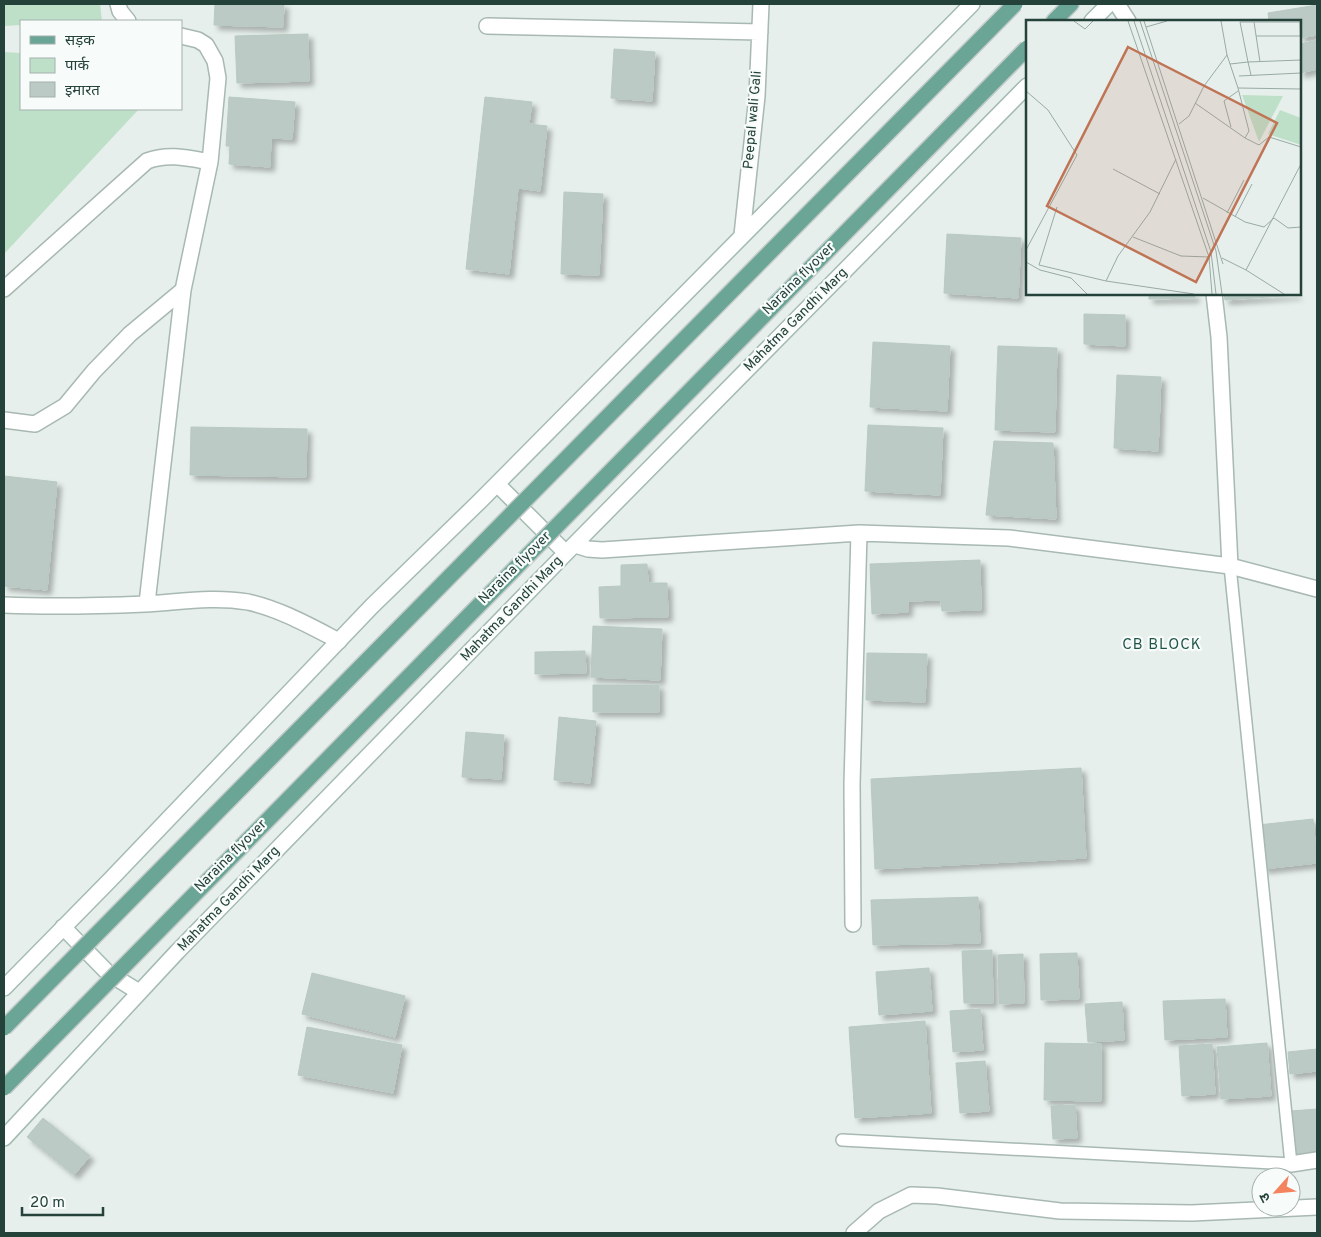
<svg xmlns="http://www.w3.org/2000/svg" width="1321" height="1237" font-family="Overpass,'Noto Sans Devanagari',sans-serif">
	<style>
		.green { fill: #bfe0c8 }
		.building { fill: #bbcac4; stroke: #b8c9c2; filter: url(#shadow) }
		.lines { fill: none; stroke-linecap: round; stroke-linejoin: round }
		.lane-casing { stroke: #a8b8b2; stroke-width: 14 }
		.street-casing { stroke: #a8b8b2; stroke-width: 18 }
		.secondary-casing { stroke: #a4bbb3; stroke-width: 18 }
		.primary-casing { stroke: #c2cac8; stroke-width: 18 }
		.lane { stroke: #fff; stroke-width: 11 }
		.street { stroke: #fff; stroke-width: 15 }
		.secondary { stroke: #fff; stroke-width: 15 }
		.primary { stroke: #6aa596; stroke-width: 15 }
		.primary-bridge-casing { stroke: #c2cac8; stroke-width: 18; stroke-linecap: butt }
		.primary-bridge { stroke: #6aa596; stroke-width: 15 }
		.labels { text-anchor: middle; dominant-baseline: central; stroke-width: 4.5; stroke-linejoin: round; paint-order: stroke }
		.street-label { font-size: 14px; fill: #24423a; stroke: #f7fbf9 }
		.neighbourhood-label { font-size: 15px; letter-spacing: 1px; fill: #1f5548; stroke: #f7fbf9 }
		.inset-road { fill: none; stroke: #98aaa4; stroke-width: 1 }
		.view { fill: #c07456; fill-opacity: 0.15; stroke: #c07456; stroke-width: 2.5 }
		.inset-edge { fill: none; stroke: #24423a; stroke-width: 2.5 }
	</style>
	<defs>
		<filter id="shadow"><feDropShadow dx="4.5" dy="4.5" stdDeviation="2.5" flood-color="#0004"/></filter>
	</defs>
	<rect width="100%" height="100%" fill="#e6efeb"/>
	<path class="green" d="M4 4H100L102 21H21V25L4 26Z
		M4 52 21 53V109H139L4 254Z"/>
	<path class="building" d="M215 4H284L283 27 214 25Z
		M1317 5V35L1300 38V21H1269L1268 13Z
		M308 34 309 81 237 83 235 36Z
		M1317 40V69L1300 73V44Z
		M614 49 655 52 652 101 611 98Z
		M229 97 295 102 292 139 271 138 270 167 229 164 230 146H226Z
		M485 97 532 102 529 124 547 126 540 191 518 188 509 274 466 269Z
		M564 192 603 194 599 275 561 274Z
		M947 234 1021 238 1018 298 944 293Z
		M1149 294H1194L1195 298 1149 299Z
		M1224 294H1297V295L1225 300Z
		M1084 314 1125 315V346L1084 344Z
		M873 342 950 346 947 411 870 407Z
		M998 346 1057 348 1055 432 995 430Z
		M1117 375 1161 377 1158 451 1114 448Z
		M868 425 943 428 940 495 865 491Z
		M191 427 307 429 306 477 190 475Z
		M994 441 1053 443 1056 519 986 515Z
		M4 476 57 482 47 590 4 586Z
		M980 560 981 610 942 611 941 600 908 601V612L872 614 870 564Z
		M647 564 648 583H667L668 617 600 618 599 587 621 586V565Z
		M593 626 662 629 660 680 591 677Z
		M585 651 586 673 535 674V652Z
		M867 653 927 654 925 702 866 700Z
		M593 685H659V712H593Z
		M559 717 596 721 590 783 554 780Z
		M466 732 504 735 501 779 462 777Z
		M1081 768 1086 858 875 869 871 779Z
		M1313 819 1317 863 1263 869 1258 825Z
		M978 897 980 943 873 945 871 900Z
		M992 950 993 1003H964L962 951Z
		M1077 953 1079 999 1041 1000 1040 954Z
		M1023 954 1024 1003 999 1004 998 955Z
		M929 968 932 1011 879 1015 876 972Z
		M312 973 405 996 395 1037 302 1014Z
		M1225 999 1227 1037 1165 1040 1163 1001Z
		M1122 1002 1124 1040 1088 1042 1085 1004Z
		M980 1009 983 1050 953 1052 950 1011Z
		M925 1021 931 1113 855 1118 849 1027Z
		M307 1027 402 1045 393 1093 298 1075Z
		M1045 1043 1101 1044V1101L1044 1100Z
		M1267 1043 1271 1096 1221 1099 1217 1047Z
		M1212 1044 1215 1094 1182 1096 1179 1046Z
		M1317 1049V1071L1290 1074 1288 1052Z
		M985 1061 989 1111 960 1113 956 1063Z
		M1075 1105 1077 1138 1053 1139 1051 1106Z
		M1317 1109V1157L1296 1159 1291 1111Z
		M43 1118 90 1156 74 1175 27 1137Z"/>
	<g class="lines">
		<defs>
			<path id="lane" d="M842 1140 1291 1164 1230 566"/>
			<path id="street" d="M118 4 120 11 128 21
				M1117 4 1128 21
				M487 26 760 32
				M181 36 198 40 206 45 215 61 218 78 210 162
				M742 235 757 96 761 4
				M4 289 147 161C168 153 188 158 210 162L183 290 147 603
				M1214 294 1219 337 1230 566
				M4 420 35 424 65 406 94 371 130 334 183 290
				M575 545 588 549 602 550 859 533 1009 538 1230 566 1317 589
				M4 605C51 607 98 606 145 604 180 602 213 596 248 602 280 609 310 626 339 641
				M853 924 852 784 859 533
				M1291 1164 1317 1160
				M854 1233 879 1211 911 1195 937 1196 1060 1211 1192 1213 1317 1207"/>
			<path id="secondary" d="M1092 21 1109 4
				M497 484 566 553
				M63 927 108 973 139 992
				M4 988 110 880 372 606 480 501 972 4
				M4 1138 177 952 566 553 1027 86"/>
			<path id="primary" d="M1054 21 1071 4"/>
		</defs>
		<use href="#lane" class="lane-casing"/>
		<use href="#street" class="street-casing"/>
		<use href="#secondary" class="secondary-casing"/>
		<use href="#primary" class="primary-casing"/>
		<use href="#lane" class="lane"/>
		<use href="#street" class="street"/>
		<use href="#secondary" class="secondary"/>
		<use href="#primary" class="primary"/>
		<defs>
			<path id="primary-bridge" d="M4 1028 1015 4
				M4 1088 1027 48"/>
		</defs>
		<use href="#primary-bridge" class="primary-bridge-casing"/>
		<use href="#primary-bridge" class="primary-bridge"/>
	</g>
	<g class="labels">
		<g class="street-label">
			<text transform="translate(753 120) rotate(-85)">Peepal wali Gali</text>
			<text transform="translate(799 279) rotate(-45)">Naraina flyover</text>
			<text transform="translate(796 320) rotate(-45)">Mahatma Gandhi Marg</text>
			<text transform="translate(515 568) rotate(-45)">Naraina flyover</text>
			<text transform="translate(512 609) rotate(-46)">Mahatma Gandhi Marg</text>
			<text transform="translate(231 856) rotate(-45)">Naraina flyover</text>
			<text transform="translate(229 899) rotate(-46)">Mahatma Gandhi Marg</text>
		</g>
		<g class="neighbourhood-label">
			<text x="1162" y="645">CB BLOCK</text>
		</g>
	</g>
	<g transform="translate(1026 20)">
		<rect width="275" height="275" fill="#e6efeb"/>
		<path d="M216 75 257 76 233 122ZM254 90 275 98V125L242 114Z" fill="#bfe0c8"/>
		<path class="inset-road" d="M48 1 59 9 67 1M102 1 183 237 186 274M108 1 185 232 190 274M114 1 190 231 196 274M118 1 197 244M195 1 201 35 212 68 275 69M228 2 234 42M274 2 275 33M275 2H214L222 42 275 40M120 7 141 1M230 16H275M204 44 222 42 225 55M213 56 275 53M0 71 22 90 51 135 0 230M169 83 219 118 223 111 212 68M153 104 163 96 178 66 201 35M205 107 198 81 212 71M219 118 233 125 243 117 275 127M87 149 134 174M177 178 219 202 238 207 248 198 262 208 275 207M31 187 13 245 80 261 92 236 124 192 150 139M201 193 218 160M209 197 226 164M107 217 155 236 183 237M196 238 220 250 258 274M0 242 14 250 45 258 61 274M220 250 275 144M80 261 168 274"/>
		<path class="view" d="M102 27 251 103 170 262 21 186Z"/>
		<rect width="275" height="275" class="inset-edge"/>
	</g>
	<rect width="1321" height="1237" fill="none" stroke="#24423a" stroke-width="10"/>
	<rect x="20" y="20" width="162" height="90" fill="#f7fbf9" stroke="#a3b1ad"/>
	<rect x="30" y="36" width="25" height="8" fill="#6aa596" stroke="#a3b1ad"/>
	<text x="65" y="45" font-size="15" fill="#24423a">सड़क</text>
	<rect x="30" y="58" width="25" height="15" fill="#bfe0c8" stroke="#a3b1ad"/>
	<text x="65" y="70" font-size="15" fill="#24423a">पार्क</text>
	<rect x="30" y="82" width="25" height="15" fill="#bbcac4" stroke="#a3b1ad"/>
	<text x="65" y="95" font-size="15" fill="#24423a">इमारत</text>
	<g transform="translate(1276 1192) rotate(243)"><circle r="24" fill="#f7fbf9" stroke="#a3b1ad"/>
	<path d="M0-4L9 19L0 12L-9 19Z" fill="#f4845f"/>
	<text y="-8" font-size="14" font-weight="bold" text-anchor="middle" fill="#24423a">उ</text>
	</g>
	<path d="M22 1207v8h81v-8" fill="none" stroke="#24423a" stroke-width="2.5"/>
	<text x="30" y="1207" font-size="15" fill="#24423a" stroke="#f7fbf9" stroke-width="4" paint-order="stroke">20 m</text>
</svg>
